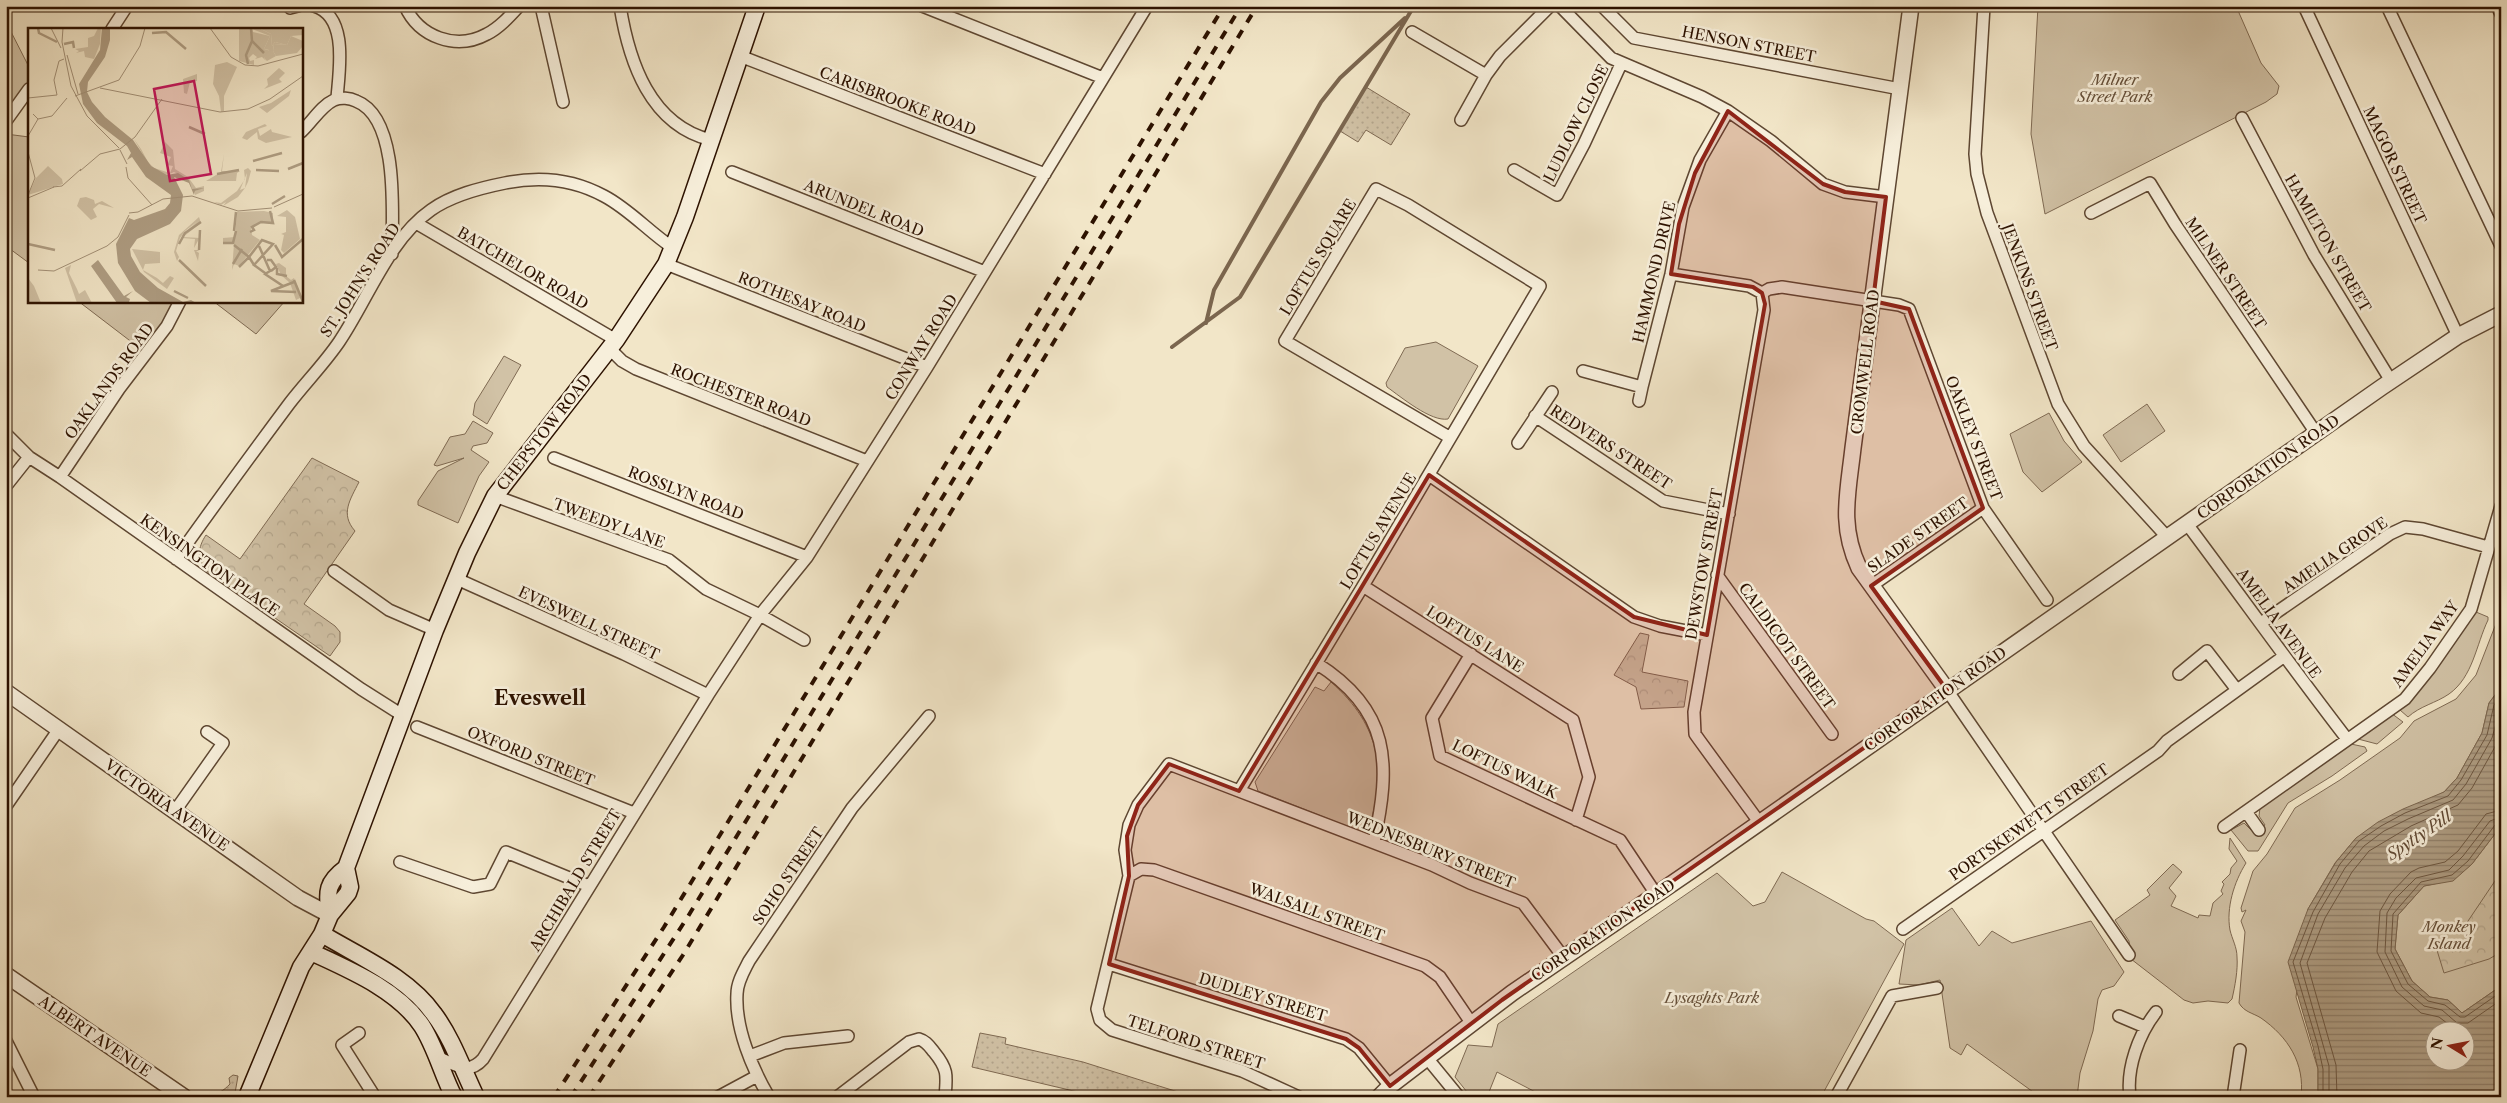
<svg xmlns="http://www.w3.org/2000/svg" width="2507" height="1103" font-family="'Libre Caslon Text',serif">
	<style>
		.green { fill: #d1c2a6; stroke: #7f6a53 }
		.forest { fill: url(#forest-crowns); stroke: #7f6a53 }
		.garden { fill: url(#garden-dots); stroke: #7f6a53 }
		.water { fill: url(#water-rules); stroke: #7b664f; fill-rule: evenodd }
		.lines { fill: none; stroke-linecap: round; stroke-linejoin: round }
		.shore { stroke: #6e5842; stroke-width: 1 }
		.stream { stroke: #7b664f; stroke-width: 4 }
		.minor-casing { stroke: #5e4732; stroke-width: 14 }
		.tertiary-casing { stroke: #5e4732; stroke-width: 18 }
		.secondary-casing { stroke: #2d1200; stroke-width: 19 }
		.minor { stroke: #f7efdb; stroke-width: 11 }
		.tertiary { stroke: #f7efdb; stroke-width: 15 }
		.secondary { stroke: #f7efdb; stroke-width: 16 }
		.rail { stroke: #2d1200; stroke-width: 4; stroke-dasharray: 9 9; stroke-linecap: butt }
		.marked { fill: #8f2418; fill-opacity: 0.2; stroke: #8f2418; stroke-width: 4; stroke-linejoin: round }
		.labels { text-anchor: middle; dominant-baseline: central; stroke-width: 5; stroke-linejoin: round; paint-order: stroke }
		.street-label { font-size: 15px; fill: #2d1200; stroke: #f7efdb }
		.park-label { font-size: 15px; font-style: italic; fill: #66503a; stroke: #f7efdb }
		.water-label { font-size: 16px; font-style: italic; fill: #614a35; stroke: #f7efdb }
		.district-label { font-size: 20px; font-weight: bold; fill: #2d1200; stroke: #f7efdb }
		.inset-river { fill: none; stroke: #af9e84; stroke-width: 2.5 }
		.inset-road { fill: none; stroke: #a39178; stroke-width: 1 }
		.view { fill: #c2185b; fill-opacity: 0.15; stroke: #c2185b; stroke-width: 2.5 }
		.inset-edge { fill: none; stroke: #2d1200; stroke-width: 2.5 }
	</style>
	<defs>
		<pattern id="forest-crowns" width="20" height="18" patternUnits="userSpaceOnUse" patternTransform="scale(1.25)"><rect width="20" height="18" fill="#d1c2a6"/><path d="M2 6a3 3 0 1 1 6 0M12 15a3 3 0 1 1 6 0" fill="none" stroke="#b4a68d"/></pattern>
		<pattern id="garden-dots" width="8" height="8" patternUnits="userSpaceOnUse" patternTransform="scale(1.25)"><rect width="8" height="8" fill="#d1c2a6"/><path d="M2 2h.1M6 6h.1" fill="none" stroke="#b4a68d" stroke-width="1.8" stroke-linecap="round"/></pattern>
		<pattern id="water-rules" width="6" height="5" patternUnits="userSpaceOnUse" patternTransform="scale(1.25)"><rect width="6" height="5" fill="#af9e84"/><path d="M0 2.5h6" fill="none" stroke="#8f7f6a"/></pattern>
	</defs>
	<rect width="100%" height="100%" fill="#f2e6c8"/>
	<filter id="stains"><feTurbulence type="fractalNoise" baseFrequency=".004" numOctaves="4"/><feColorMatrix values="0 0 0 0 .2 0 0 0 0 .09 0 0 0 0 .02 0 0 0 .5 -.17"/></filter>
	<radialGradient id="worn" r=".72"><stop offset=".6" stop-color="#630" stop-opacity="0"/><stop offset="1" stop-color="#630" stop-opacity=".3"/></radialGradient>
	<path class="green" d="M2038 6H2236L2261 63 2279 86 2277 94 2266 102 2045 214 2031 134Z
		M6 22 29 67V89L6 121Z
		M6 134 29 137V263L6 246Z
		M78 301H180L146 353Z
		M213 301H285L256 334Z
		M1436 342 1478 366 1448 419C1431 422 1401 397 1387 387L1386 383 1405 348Z
		M504 356 521 365 487 424 473 415 475 403Z
		M2147 404 2165 431 2121 462 2103 435Z
		M2049 413 2064 441 2082 462 2042 492 2023 472 2010 434Z
		M473 421 493 433 487 443 473 446 471 450 489 462 479 476 458 523 418 505V501L438 471 464 458 437 466 434 465 450 437 465 434Z
		M2476 612 2488 617V620C2476 645 2473 677 2449 694 2436 703 2420 706 2408 717L2400 710 2411 699 2473 613Z
		M2501 617V687L2489 703 2482 733 2457 778 2444 792 2356 838 2335 863 2308 909 2296 997 2318 1069V1097H2301C2305 1063 2288 1037 2261 1018 2253 1013 2244 1012 2239 1003L2245 932 2241 921 2246 910 2242 912 2241 908 2253 871 2267 854 2295 808 2340 780 2400 738 2414 721 2456 699 2476 675 2497 621Z
		M1331 682C1382 727 1387 773 1367 834L1258 791 1255 782 1315 687 1324 691Z
		M2391 713 2403 722 2377 744 2358 739Z
		M2351 744 2365 747 2367 751 2332 776 2288 803 2260 848 2258 851H2248L2231 830 2244 823 2254 833 2265 825 2259 816 2260 808Z
		M2501 826V986L2462 1013 2448 1000 2430 997 2412 981 2395 949 2398 915 2424 886 2453 880 2472 864Z
		M2230 838 2246 863C2234 882 2226 908 2230 930 2232 939 2237 947 2237 957 2238 970 2235 986 2232 999L2228 1003 2208 1001 2193 1003 2184 1000 2131 959 2129 941 2115 920 2150 895 2147 890 2173 864 2182 872 2169 888 2176 896 2171 906 2198 918 2199 915 2210 916 2213 903 2223 894 2221 891 2224 884 2222 882 2230 874 2231 868 2237 861 2229 849Z
		M1782 872 1866 919 1874 921 1904 944 1821 1097H1545L1497 1072 1487 1097H1471L1455 1077 1468 1045 1492 1047 1498 1024 1717 873 1753 906 1765 902Z
		M1952 908 1979 946 1992 931 2012 943 2091 921 2124 972 2114 986 2102 990 2098 999 2093 1031 2080 1073 2077 1097H2040L1967 1044 1961 1055 1950 1048 1940 980 1919 985 1899 984 1906 940Z"/>
	<path class="forest" d="M312 458 359 482C350 500 340 514 355 531L304 604 335 626 340 632V642L330 656 207 571C196 560 198 547 206 535L240 559Z
		M1640 633 1649 635 1642 672 1688 681 1684 707 1641 709 1636 687 1614 675Z
		M2501 872V952L2489 959 2444 973 2436 947 2448 930 2466 924Z"/>
	<path class="garden" d="M1366 87 1410 114 1391 145 1366 130 1358 142 1340 131Z
		M980 1033 1006 1038 1005 1044 1083 1062 1194 1097H1099L972 1067Z
		M233 1075 238 1076 235 1093 232 1097H208L210 1093C219 1094 223 1091 230 1084L229 1078Z"/>
	<path class="water" d="M2501 687V826L2472 864 2453 881 2424 886 2398 915 2395 949 2412 981 2430 997 2448 1000 2462 1013 2501 986V1097H2318V1069L2313 1047 2288 962 2308 909 2336 862 2356 838 2378 822 2403 809 2444 792 2457 778 2482 733 2489 703ZM2434 1030H2464V1060H2434Z"/>
	<g class="lines">
		<path class="shore" d="M2501 817 2490 821 2463 856 2449 870 2416 878 2396 898 2387 913 2385 952 2402 987 2424 1006 2442 1010 2457 1023H2468L2501 1000
			M2501 823 2495 825 2468 861 2452 875 2421 882 2393 914 2391 951 2408 984 2428 1001 2445 1005 2460 1017H2465L2501 992
			M2456 1030 2439 1017 2421 1013 2396 991 2377 952 2380 911 2390 894 2411 872 2419 868 2445 862 2458 851 2486 814 2501 810
			M2323 1097V1069L2318 1046 2293 962 2313 912 2340 864 2359 841 2381 826 2405 813 2448 796 2461 780 2487 735 2494 705 2501 695
			M2329 1097V1066L2300 963 2318 914 2345 868 2364 846 2384 831 2408 819 2453 800 2466 784 2492 738 2501 706
			M2337 1097 2336 1065 2307 963 2325 918 2352 872 2369 851 2411 826 2458 805 2472 788 2501 736"/>
		<path class="stream" d="M1206 323 1214 290 1321 102 1340 78 1405 18
			M1172 347 1240 297 1414 6"/>
		<defs>
			<path id="minor" d="M314 6C349 16 339 71 337 98
				M405 6C419 37 456 51 487 34 499 28 509 17 519 6
				M541 6 563 102
				M620 6C629 62 650 125 711 140
				M922 6 1103 78
				M1560 6 1611 58 1702 97 1728 111 1771 141 1823 184 1845 192 1886 197
				M1602 6 1634 38 1900 89
				M1984 6 1975 154 1977 174 1987 213 2058 404 2084 446 2168 538
				M2304 6 2458 336
				M2387 6 2501 246
				M2497 6 2501 14
				M290 8 298 6
				M112 29 127 6
				M1412 32 1486 75
				M740 56 1045 174
				M2242 118 2314 255 2391 381
				M1461 120 1486 75 1500 56 1550 6
				M6 121 29 89
				M301 132C312 122 321 106 334 100 341 97 350 98 356 101 400 118 392 216 392 254
				M1514 170 1557 195 1584 144 1621 64
				M732 172 985 272
				M2091 213 2150 183 2175 224 2316 433
				M416 223 616 340
				M666 264 927 367
				M1671 274 1749 286 1762 293
				M1762 293 1769 289 1782 287 1899 305 1909 309 1983 508 2047 600
				M609 348 622 361 636 369 867 461
				M1583 371 1642 387 1671 274 1683 207 1700 160 1728 111
				M1639 401 1642 387
				M1535 416 1663 501 1729 514
				M6 434 29 457 60 477 361 689 402 715
				M1518 443 1552 392
				M554 458 807 557
				M1429 475 1634 617 1660 626 1707 635
				M60 477 119 389 167 326 180 301
				M6 486 29 457
				M495 496 669 560 706 589 760 615 804 640
				M2187 524C2241 596 2292 668 2347 739
				M176 559C213 507 251 455 289 404 305 383 324 364 339 342 367 301 389 239 431 210 452 195 480 188 505 183 539 176 573 179 604 196 629 209 649 232 673 248
				M334 571 389 610 435 630
				M1717 575 1832 734
				M457 579 624 654 708 695
				M1363 586 1573 720 1589 777 1576 820
				M1871 586 1983 508
				M2261 623 2390 534 2405 527 2423 529 2488 547
				M1471 654 1432 718 1440 756 1620 840 1656 894
				M1316 663C1391 710 1391 764 1374 842
				M2179 674 2207 651 2237 690
				M1947 690 2129 955
				M417 727 634 813
				M1239 791 1432 865 1470 883 1523 903 1564 958
				M6 806 59 729
				M175 811 223 743 207 732
				M2247 813 2259 830
				M1759 822 1700 741 1695 734 1694 712 1764 310 1762 293
				M2224 827 2405 699 2430 668 2471 609 2501 506
				M400 862 473 887 490 884 506 852 589 886
				M1129 876 1141 869 1154 870 1425 966 1440 977 1472 1024
				M1903 929 2158 751 2167 741 2283 657
				M1109 964 1346 1039 1359 1048 1390 1086
				M2119 1016 2145 1027
				M359 1033 342 1045 375 1097
				M6 1041 34 1097
				M750 1056 784 1043 848 1036
				M437 1057C455 1064 468 1076 483 1059L708 695 760 615 807 557 927 367 1147 6
				M1427 1058 1459 1097
				M718 1097 757 1076
				M769 1097C752 1068 735 1028 737 994 737 982 744 971 749 961L852 808 929 716
				M837 1097 909 1042 919 1039C926 1041 929 1046 934 1052 948 1069 947 1075 945 1097
				M1299 1097 1242 1071 1112 1030 1100 1020 1097 1009 1129 876 1125 850 1129 825 1138 805 1169 764 1239 791 1363 586 1540 286 1408 205 1376 189 1285 341 1449 437
				M1836 1097 1892 996 1937 988
				M2130 1097C2126 1068 2139 1034 2156 1012
				M2233 1097 2240 1050"/>
			<path id="tertiary" d="M1911 6 1853 448C1848 493 1839 525 1859 568L1947 690
				M6 692 298 898 330 915
				M6 975 184 1097
				M1379 1097 1390 1086 1512 993 1692 870 2382 387 2458 336 2501 314"/>
			<path id="secondary" d="M330 915C326 891 327 882 346 868
				M322 934C360 957 408 977 434 1014 452 1038 463 1070 476 1097
				M311 952C350 970 398 990 422 1026 436 1048 442 1074 454 1097
				M247 1097 301 967 322 934 330 915 348 893 350 887 346 868 435 630 467 553 495 496 616 340 666 264 685 217 757 6"/>
		</defs>
		<use href="#minor" class="minor-casing"/>
		<use href="#tertiary" class="tertiary-casing"/>
		<use href="#secondary" class="secondary-casing"/>
		<use href="#minor" class="minor"/>
		<use href="#tertiary" class="tertiary"/>
		<use href="#secondary" class="secondary"/>
		<path class="rail" d="M554 1097 664 927 1224 6
			M571 1097 687 918 1241 6
			M589 1097 683 955 1257 6"/>
	</g>
	<path class="marked" d="M1728 111 1823 184 1845 192 1886 197 1873 301 1909 309 1983 508 1871 586 1947 690 1502 1000 1390 1086 1359 1048 1346 1039 1109 964 1129 876 1127 836 1138 805 1169 764 1239 791 1429 475 1634 617 1707 635 1765 304 1762 293 1753 287 1671 274 1679 224 1695 173Z"/>
	<g class="labels">
		<g class="street-label">
			<text transform="translate(1749 44) rotate(11)">HENSON STREET</text>
			<text transform="translate(898 101) rotate(21)">CARISBROOKE ROAD</text>
			<text transform="translate(1576 123) rotate(-64)">LUDLOW CLOSE</text>
			<text transform="translate(2395 165) rotate(65)">MAGOR STREET</text>
			<text transform="translate(864 208) rotate(22)">ARUNDEL ROAD</text>
			<text transform="translate(2328 243) rotate(60)">HAMILTON STREET</text>
			<text transform="translate(1318 257) rotate(-59)">LOFTUS SQUARE</text>
			<text transform="translate(523 268) rotate(30)">BATCHELOR ROAD</text>
			<text transform="translate(1654 272) rotate(-77)">HAMMOND DRIVE</text>
			<text transform="translate(2226 273) rotate(56)">MILNER STREET</text>
			<text transform="translate(360 280) rotate(-57)">ST. JOHN'S ROAD</text>
			<text transform="translate(2030 287) rotate(70)">JENKINS STREET</text>
			<text transform="translate(802 302) rotate(22)">ROTHESAY ROAD</text>
			<text transform="translate(921 347) rotate(-58)">CONWAY ROAD</text>
			<text transform="translate(1865 362) rotate(-83)">CROMWELL ROAD</text>
			<text transform="translate(109 381) rotate(-54)">OAKLANDS ROAD</text>
			<text transform="translate(741 395) rotate(21)">ROCHESTER ROAD</text>
			<text transform="translate(544 432) rotate(-52)">CHEPSTOW ROAD</text>
			<text transform="translate(1974 438) rotate(69)">OAKLEY STREET</text>
			<text transform="translate(1611 447) rotate(33)">REDVERS STREET</text>
			<text transform="translate(2268 467) rotate(-35)">CORPORATION ROAD</text>
			<text transform="translate(686 493) rotate(21)">ROSSLYN ROAD</text>
			<text transform="translate(609 523) rotate(20)">TWEEDY LANE</text>
			<text transform="translate(1378 531) rotate(-59)">LOFTUS AVENUE</text>
			<text transform="translate(1918 535) rotate(-35)">SLADE STREET</text>
			<text transform="translate(2335 555) rotate(-34)">AMELIA GROVE</text>
			<text transform="translate(1704 564) rotate(-80)">DEWSTOW STREET</text>
			<text transform="translate(210 565) rotate(35)">KENSINGTON PLACE</text>
			<text transform="translate(589 623) rotate(25)">EVESWELL STREET</text>
			<text transform="translate(2279 623) rotate(54)">AMELIA AVENUE</text>
			<text transform="translate(1475 639) rotate(32)">LOFTUS LANE</text>
			<text transform="translate(2425 644) rotate(-54)">AMELIA WAY</text>
			<text transform="translate(1787 646) rotate(54)">CALDICOT STREET</text>
			<text transform="translate(1935 699) rotate(-35)">CORPORATION ROAD</text>
			<text transform="translate(531 756) rotate(22)">OXFORD STREET</text>
			<text transform="translate(1505 769) rotate(26)">LOFTUS WALK</text>
			<text transform="translate(167 805) rotate(35)">VICTORIA AVENUE</text>
			<text transform="translate(2029 822) rotate(-35)">PORTSKEWETT STREET</text>
			<text transform="translate(1431 850) rotate(22)">WEDNESBURY STREET</text>
			<text transform="translate(788 876) rotate(-56)">SOHO STREET</text>
			<text transform="translate(575 880) rotate(-59)">ARCHIBALD STREET</text>
			<text transform="translate(1317 912) rotate(20)">WALSALL STREET</text>
			<text transform="translate(1603 930) rotate(-34)">CORPORATION ROAD</text>
			<text transform="translate(1263 997) rotate(17)">DUDLEY STREET</text>
			<text transform="translate(95 1036) rotate(34)">ALBERT AVENUE</text>
			<text transform="translate(1196 1042) rotate(18)">TELFORD STREET</text>
		</g>
		<g class="park-label">
			<text x="2115" y="79">Milner<tspan x="2115" dy="17">Street Park</tspan></text>
			<text x="2449" y="926">Monkey<tspan x="2449" dy="17">Island</tspan></text>
			<text x="1712" y="997">Lysaghts Park</text>
		</g>
		<g class="water-label">
			<text transform="translate(2419 835) rotate(-34)">Spytty Pill</text>
		</g>
		<g class="district-label">
			<text x="540" y="698">Eveswell</text>
		</g>
	</g>
	<g transform="translate(28 28)">
		<rect width="275" height="275" fill="#f2e6c8"/>
		<path d="M70 0H73L72 16 66 31 57 29 56 23 48 25 51 23 47 21 60 19V10L66 8ZM231 0 243 6 244 18 247 14 259 17 246 16 245 23 248 28 239 33 236 30 241 22 236 21 242 8 224 1ZM199 34 209 39 196 68V83L193 84 191 68 185 56 187 37ZM251 40 257 45 251 51 254 54 236 61 240 57 239 51ZM169 46V53L162 54 159 66 156 65 155 51ZM237 96 239 98 230 101 232 108 243 101 244 104 264 109 238 115 230 111 229 104 219 112 214 110 218 104ZM106 111 113 121 120 134 126 140 142 145 145 138 139 137 143 129 132 125 137 114 145 122 147 141 160 149 168 160 176 158V163L167 167V163L172 161H164L159 151 146 144 139 147 128 142 121 137ZM196 126 194 143H212L209 145 208 153H178L193 144ZM20 138 34 151 35 156 0 167 8 150ZM58 169 66 172 67 176 74 173 86 180 71 176 65 181 69 189 63 192 49 178 52 170ZM259 182 267 189 272 211 256 225 253 222 256 207 253 206 258 204V189L249 188ZM236 183 245 185V195L233 194 223 199 224 207 232 212 211 238 206 236 204 242 206 216 195 215V210L207 209 209 184ZM104 221 132 224V235L117 236 115 242 129 250 135 255 142 248 146 250 139 261 116 244ZM43 237 41 245 49 261 51 266 57 262 64 275H49L37 240ZM0 250 6 258 13 275H0Z" fill="#d1c2a6"/>
		<path d="M211 0H224L225 4 242 8 236 21 243 23 236 30 238 33 234 29 227 31 229 29 225 26 221 30 222 33 226 32V37L211 33ZM231 0H273L275 7 263 8 259 17 247 14 244 18 243 6ZM220 140 223 143 220 154 217 160 219 145 212 162 217 160 210 169 195 178 198 174 193 177 186 174 193 175 209 163 217 151 216 142ZM171 189 173 195 155 209 172 210 171 222 170 223H168L171 225 170 233 166 222H170L171 211 166 220 167 211 154 210 150 221 155 206 170 193 157 203 152 210 148 223 151 229 149 233 146 224 151 207ZM251 235 258 240V248L263 252 266 250 272 270 268 272 262 255 253 247 248 236Z" fill="#d1c2a6"/>
		<path d="M263 8 275 13V18L269 25 248 28 245 23 246 16 259 17Z" fill="#d1c2a6"/>
		<path d="M263 62 261 68 239 85 231 79 243 75Z" fill="#d1c2a6"/>
		<path d="M74 0H82V12L77 29 60 54 59 64 64 74 77 89 105 112 123 138 139 147 150 145 161 152 164 161 176 160 167 163 166 167 161 155 146 149 155 167 153 183 142 196 109 211 102 221 103 228 112 244 130 260 155 274 163 272 168 275H123L107 263 90 235 88 216 101 190 106 192 137 181 142 175 143 167 118 149 104 129 99 132 103 125 99 118 69 95 55 76 51 56 72 22ZM70 232 96 268 105 263 98 269 102 271 101 274 89 275 63 238Z" fill="#af9e84"/>
		<path class="inset-river" d="M10 0 11 5 29 14M223 0 224 13 236 25M124 5 138 4 158 21M36 16 45 14 46 20M220 36 218 27 224 13M161 99 177 106M225 133 254 125M260 141 275 135M228 142 251 143M189 146 211 142M244 176 257 168M206 203 208 184M222 204 226 202 224 199 233 194 245 195 242 183M195 215H205L208 203M0 216 27 222M151 216 157 205 173 194M206 217 221 229 211 239M247 217 254 229 275 211M231 218 242 243 237 246 255 258M171 222 172 202M151 232 178 258M239 232H243L248 239 243 243M205 236 214 221M226 237 221 229 234 212 245 216 226 237 237 245M249 240V246L259 248M266 252 275 274M266 254 243 263 268 264M146 263 160 270"/>
		<path class="inset-road" d="M23 0 33 20M35 0 34 14 43 58 59 88 91 120M182 0 203 29 217 37 230 38 275 26M39 27 50 66M72 60 192 84 220 81 242 71 275 48M47 68 91 52 112 18 117 0M0 70 29 67 26 52 31 33 36 31M5 86 10 91 24 88 39 70M0 108 10 91M92 122 99 136M0 124 7 150 0 167M98 139 100 150 124 177M52 143 72 126 92 121 107 109 134 71M25 159 34 158 53 141M0 170 26 159M246 179 275 166M101 185 110 184 135 171 164 168 210 183 244 180M10 242 26 243 79 218 90 209 101 187"/>
		<path class="view" d="M166 53 183 146 142 153 126 61Z"/>
		<rect width="275" height="275" class="inset-edge"/>
	</g>
	<rect width="2507" height="1103" fill="none" stroke="#f2e6c8" stroke-width="25"/>
	<rect x="8" y="8" width="2492" height="1088" fill="none" stroke="#2d1200" stroke-width="2.5"/>
	<rect x="12" y="12" width="2482" height="1078" fill="none" stroke="#2d1200"/>
	<g transform="translate(2450 1046) rotate(280)"><circle r="24" fill="#f7efdb" stroke="#a69783"/>
	<path d="M0-4L9 19L0 12L-9 19Z" fill="#8f2418"/>
	<text y="-8" font-size="14" font-weight="bold" text-anchor="middle" fill="#2d1200">N</text>
	</g>
	<rect width="100%" height="100%" filter="url(#stains)"/>
	<rect width="100%" height="100%" fill="url(#worn)"/>
</svg>
